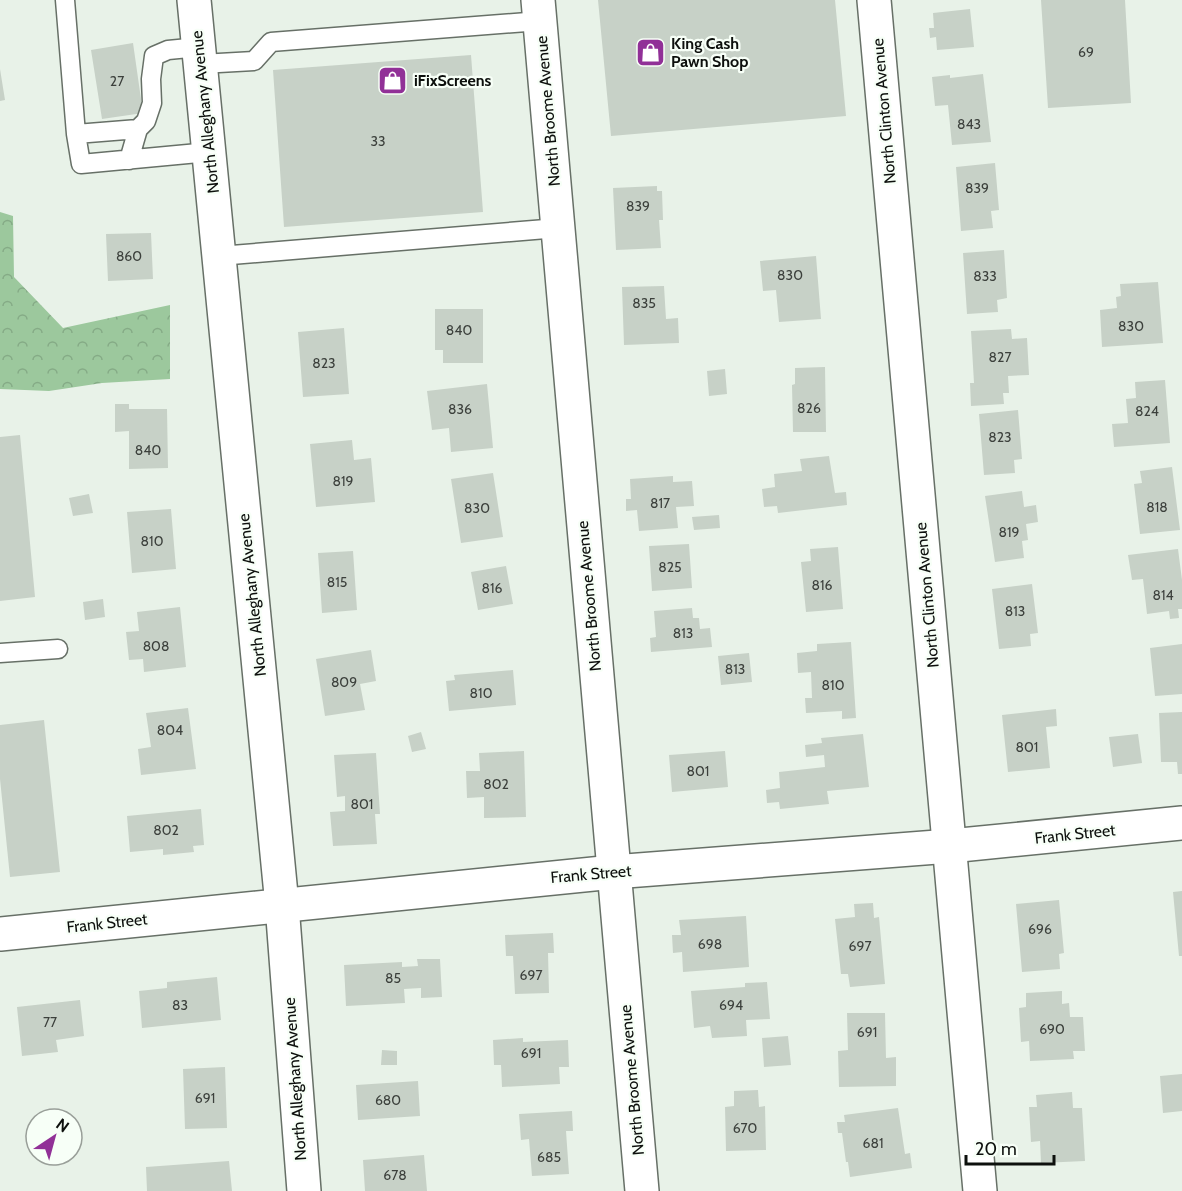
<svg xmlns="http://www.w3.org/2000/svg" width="1182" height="1191" font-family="Cabin,sans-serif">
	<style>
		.forest { fill: url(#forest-crowns) }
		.building { fill: #c7d1c7 }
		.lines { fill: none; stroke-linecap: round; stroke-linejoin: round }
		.lane-casing { stroke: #677067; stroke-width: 21 }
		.street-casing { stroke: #677067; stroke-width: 36 }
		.secondary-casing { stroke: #677067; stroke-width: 36 }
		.lane { stroke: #fff; stroke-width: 18 }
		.street { stroke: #fff; stroke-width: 33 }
		.secondary { stroke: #fff; stroke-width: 33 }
		.labels { text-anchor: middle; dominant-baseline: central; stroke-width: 4.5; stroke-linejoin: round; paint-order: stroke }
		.number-label { font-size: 14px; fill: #3c403c }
		.poi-label { font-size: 16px; font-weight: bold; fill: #0d100d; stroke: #f7fff7; text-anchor: start }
		.street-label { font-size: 16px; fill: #0d100d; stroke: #f7fff7 }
	</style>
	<defs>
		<pattern id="forest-crowns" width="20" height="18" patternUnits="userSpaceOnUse" patternTransform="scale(1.5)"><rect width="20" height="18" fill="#9cc89d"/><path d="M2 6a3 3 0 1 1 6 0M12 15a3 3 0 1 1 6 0" fill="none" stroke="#85ab86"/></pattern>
	</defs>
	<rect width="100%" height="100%" fill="#e8f2e8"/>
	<path class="forest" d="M0 212 13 216 14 277 63 328 170 305V379L102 383 49 391 0 389Z"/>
	<path class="building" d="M598 0H835L846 116 611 136Z
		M1041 0H1125L1131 103 1048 108Z
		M970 9 974 47 937 50 936 37 930 38 929 28H934L933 13Z
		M133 43 143 113 102 119 91 50Z
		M471 55 483 212 284 227 273 70Z
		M0 69 5 100 0 101Z
		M983 74 991 142 952 145 948 105 935 106 932 77 950 75V78Z
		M995 163 999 210 991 211 993 228 961 231 956 167Z
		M657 186V191H662L663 220H659L661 248 616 250 613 188Z
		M151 233 153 279 108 281 106 234Z
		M1004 250 1007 298 997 300 998 312 967 314 963 253Z
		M816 256 821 319 779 322 776 290 763 291 760 261Z
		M1158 282 1163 343 1102 347 1100 310 1117 308 1116 297 1121 296 1120 284Z
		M664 286 666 319 678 318 679 343 624 345 622 287Z
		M435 309H483V363H443V350H435Z
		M344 328 349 394 303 397 298 332Z
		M1011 329 1012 339 1027 338 1029 375 1008 376 1009 393H1003L1004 404 971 406 970 383H974L971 331Z
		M825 367 826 432H793L792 385 795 384V368Z
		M725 369 727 394 709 396 707 371Z
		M1165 380 1170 443 1114 447 1112 424 1128 423 1126 399 1136 398 1135 382Z
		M487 384 493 448 451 452 449 428 432 430 427 391Z
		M115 404H129V409H167L168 468 129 469V431L115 432Z
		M1018 410 1022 459 1014 460 1015 473 984 475 979 414Z
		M20 435 35 597 0 601V437Z
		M352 440 354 460 371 458 375 502 316 507 310 444Z
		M829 456 835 493 846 492 847 505 778 513 777 506 764 507 762 489 775 487 774 474 802 471 800 459Z
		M1172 467 1180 530 1140 534 1134 484 1142 483 1140 471Z
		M493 473 503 537 461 543 451 479Z
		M673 476V482L692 481 694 506 676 507 678 528 639 531 637 510 626 511V499H631L630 479Z
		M1022 491 1024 507 1036 505 1038 522 1026 524 1028 540 1022 541 1024 558 995 562 985 496Z
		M89 494 93 513 73 516 69 498Z
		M171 509 176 569 132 573 127 512Z
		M719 515 720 528 694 530 692 517Z
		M689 544 692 588 652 591 649 546Z
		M838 547 843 609 806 612 801 562 811 561 810 549Z
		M1178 549 1182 580V609H1178L1179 618 1170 619 1169 611 1147 614 1143 579 1132 580 1128 555Z
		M353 551 357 610 322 613 318 553Z
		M506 566 513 604 478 610 471 572Z
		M1032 584 1038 633 1030 634 1031 646 999 649 992 589Z
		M103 599 105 617 85 620 83 602Z
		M180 607 186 667 144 672 143 659 129 660 126 632 139 631 137 612Z
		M692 608 693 618H699L700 629 710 628 712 647 651 652 650 638 656 637 654 611Z
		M851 642 856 718 842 719V711L806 713 805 698H812L811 672 798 673 797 653 817 651V644Z
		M1182 644V694L1155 696 1150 648Z
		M371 650 376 681 360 684 365 710 325 716 316 659Z
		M749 653 752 682 721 685 718 656Z
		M513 670 516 705 449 711 446 681 455 680 454 675Z
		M188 708 196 769 141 775 138 749 151 747 146 713Z
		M1056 709 1057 726 1046 727 1050 768 1008 772 1002 715Z
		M1182 712V774H1178L1177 762H1161L1159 713Z
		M44 720 60 872 10 877 0 779V725Z
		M421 732 426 749 412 752 408 736Z
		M863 734 869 787 827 791 829 804 780 809 779 802 767 803 766 790 780 788 779 772 825 767 824 755 806 757 805 745 822 743 821 738Z
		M1138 734 1142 763 1113 767 1109 737Z
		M524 751 526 817 484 818V797L467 798 466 771H480L479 753Z
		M725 751 728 787 672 792 669 755Z
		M376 753 380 814H375L377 844 333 846 330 812 345 811V796L337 797 334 755Z
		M201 809 204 845 193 846 194 852 163 855V849L130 852 127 816Z
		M1182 891V956H1179L1173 892Z
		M1059 900 1064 953 1059 954 1060 969 1022 972 1016 904Z
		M873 903 874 918 879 917 885 984 850 987 848 974H841L835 919 855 917 854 904Z
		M746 916 749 967 683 972 682 952 673 953 672 935H681L679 920Z
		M553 933 554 953H548L549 993 515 994 513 956H506L505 935Z
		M417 959H440L442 997 421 998V988L404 989 405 1003 346 1006 344 965 402 962V967L418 966Z
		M217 977 221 1020 142 1028 139 991 167 988V982Z
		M767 982 770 1019 746 1020 747 1036 712 1038 710 1026 694 1028 691 991 745 987V983Z
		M1062 991V1004L1069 1003 1070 1017H1083L1085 1051H1073L1074 1059 1030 1061 1029 1041 1021 1042 1019 1008 1026 1007V993Z
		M80 1000 84 1036 56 1040 58 1052 22 1056 17 1007Z
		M847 1013H885L886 1058 896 1057V1086L839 1087 838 1051 848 1050Z
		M788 1036 791 1065 764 1067 762 1038Z
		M523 1038V1042L568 1040 569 1067H559L560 1084 502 1087 501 1065H494L493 1040Z
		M382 1050 397 1051V1065H381Z
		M225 1067 227 1128 185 1129 183 1069Z
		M1182 1074V1111L1163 1113 1160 1076Z
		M418 1081 420 1116 358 1120 356 1085Z
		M758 1090 759 1107 765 1106 766 1150 726 1151 725 1107 734 1106V1091Z
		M1072 1092 1073 1108H1082L1085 1161 1041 1163 1040 1141 1031 1142 1029 1107H1037L1036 1095Z
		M898 1108 905 1154 910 1153 912 1168 850 1177 848 1162H846L842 1133H838L837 1122H845L844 1115Z
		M572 1111 573 1131H566L569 1174 532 1176 529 1139 521 1140 519 1114Z
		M424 1155 427 1191H365L363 1160Z
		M229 1161 232 1191H147L146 1167Z"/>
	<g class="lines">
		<defs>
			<path id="lane" d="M65 0 76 134 81 164 209 152
				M201 64 254 61 271 42 540 21
				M76 134 138 129
				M129 160 138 129 146 121 152 103 151 79 154 56 168 50 199 47
				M219 256 558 228
				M0 653 58 649"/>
			<path id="street" d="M194 0 282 905 304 1191
				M538 0 642 1191
				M874 0 980 1191"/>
			<path id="secondary" d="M0 934 613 872 950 846 1182 823"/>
		</defs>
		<use href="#lane" class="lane-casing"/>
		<use href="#street" class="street-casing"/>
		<use href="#secondary" class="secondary-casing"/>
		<use href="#lane" class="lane"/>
		<use href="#street" class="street"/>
		<use href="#secondary" class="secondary"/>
	</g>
	<defs>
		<symbol id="shop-square" viewBox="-11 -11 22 22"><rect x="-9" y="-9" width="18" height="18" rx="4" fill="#913097" stroke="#f7fff7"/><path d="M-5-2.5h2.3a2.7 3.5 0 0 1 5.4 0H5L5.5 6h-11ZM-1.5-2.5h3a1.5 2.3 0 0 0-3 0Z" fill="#fff"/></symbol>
	</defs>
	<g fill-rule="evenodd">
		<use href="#shop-square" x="634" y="36" width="33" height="33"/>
		<use href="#shop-square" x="376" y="64" width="33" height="33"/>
	</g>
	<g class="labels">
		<g class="number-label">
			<text x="1086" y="52">69</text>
			<text x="117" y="81">27</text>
			<text x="969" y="124">843</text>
			<text x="378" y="141">33</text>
			<text x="977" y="188">839</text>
			<text x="638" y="206">839</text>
			<text x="129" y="256">860</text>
			<text x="790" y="275">830</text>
			<text x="985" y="276">833</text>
			<text x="644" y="303">835</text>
			<text x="1131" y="326">830</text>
			<text x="459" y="330">840</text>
			<text x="1000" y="357">827</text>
			<text x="324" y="363">823</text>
			<text x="809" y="408">826</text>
			<text x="460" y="409">836</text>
			<text x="1147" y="411">824</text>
			<text x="1000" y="437">823</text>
			<text x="148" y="450">840</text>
			<text x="343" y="481">819</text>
			<text x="660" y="503">817</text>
			<text x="1157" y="507">818</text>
			<text x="477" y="508">830</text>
			<text x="1009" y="532">819</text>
			<text x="152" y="541">810</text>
			<text x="670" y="567">825</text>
			<text x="337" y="582">815</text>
			<text x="822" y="585">816</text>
			<text x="492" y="588">816</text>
			<text x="1163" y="595">814</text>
			<text x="1015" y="611">813</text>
			<text x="683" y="633">813</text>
			<text x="156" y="646">808</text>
			<text x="735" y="669">813</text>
			<text x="344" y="682">809</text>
			<text x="833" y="685">810</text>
			<text x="481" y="693">810</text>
			<text x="170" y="730">804</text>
			<text x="1027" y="747">801</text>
			<text x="698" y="771">801</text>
			<text x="496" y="784">802</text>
			<text x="362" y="804">801</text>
			<text x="166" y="830">802</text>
			<text x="1040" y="929">696</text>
			<text x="710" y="944">698</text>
			<text x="860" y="946">697</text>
			<text x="531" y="975">697</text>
			<text x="393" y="978">85</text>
			<text x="180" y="1005">83</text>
			<text x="731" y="1005">694</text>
			<text x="50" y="1022">77</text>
			<text x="1052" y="1029">690</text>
			<text x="867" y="1032">691</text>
			<text x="531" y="1053">691</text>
			<text x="205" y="1098">691</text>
			<text x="388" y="1100">680</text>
			<text x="745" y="1128">670</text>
			<text x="873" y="1143">681</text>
			<text x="549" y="1157">685</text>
			<text x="395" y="1175">678</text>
		</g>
		<g class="poi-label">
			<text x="671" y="43">King Cash<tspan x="671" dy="18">Pawn Shop</tspan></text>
			<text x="414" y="80">iFixScreens</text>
		</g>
		<g class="street-label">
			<text transform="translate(548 111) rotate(-95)">North Broome Avenue</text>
			<text transform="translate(884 111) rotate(-95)">North Clinton Avenue</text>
			<text transform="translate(205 112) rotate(-96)">North Alleghany Avenue</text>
			<text transform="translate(252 595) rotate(-96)">North Alleghany Avenue</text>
			<text transform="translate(927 595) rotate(-95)">North Clinton Avenue</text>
			<text transform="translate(589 596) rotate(-95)">North Broome Avenue</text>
			<text transform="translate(1075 834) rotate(-6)">Frank Street</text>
			<text transform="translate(591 874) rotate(-5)">Frank Street</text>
			<text transform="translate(107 923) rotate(-6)">Frank Street</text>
			<text transform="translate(295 1079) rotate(-94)">North Alleghany Avenue</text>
			<text transform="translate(632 1080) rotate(-95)">North Broome Avenue</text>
		</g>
	</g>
	<g transform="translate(54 1137) rotate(36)"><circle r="28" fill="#f7fff7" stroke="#999f99" stroke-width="1.5"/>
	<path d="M0-4.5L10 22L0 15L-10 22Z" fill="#913097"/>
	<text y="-9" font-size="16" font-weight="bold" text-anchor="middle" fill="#0d100d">N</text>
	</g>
	<path d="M966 1155v9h88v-9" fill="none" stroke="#0d100d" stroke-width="3"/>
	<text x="975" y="1155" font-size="18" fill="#0d100d" stroke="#f7fff7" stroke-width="4.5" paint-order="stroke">20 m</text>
</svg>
